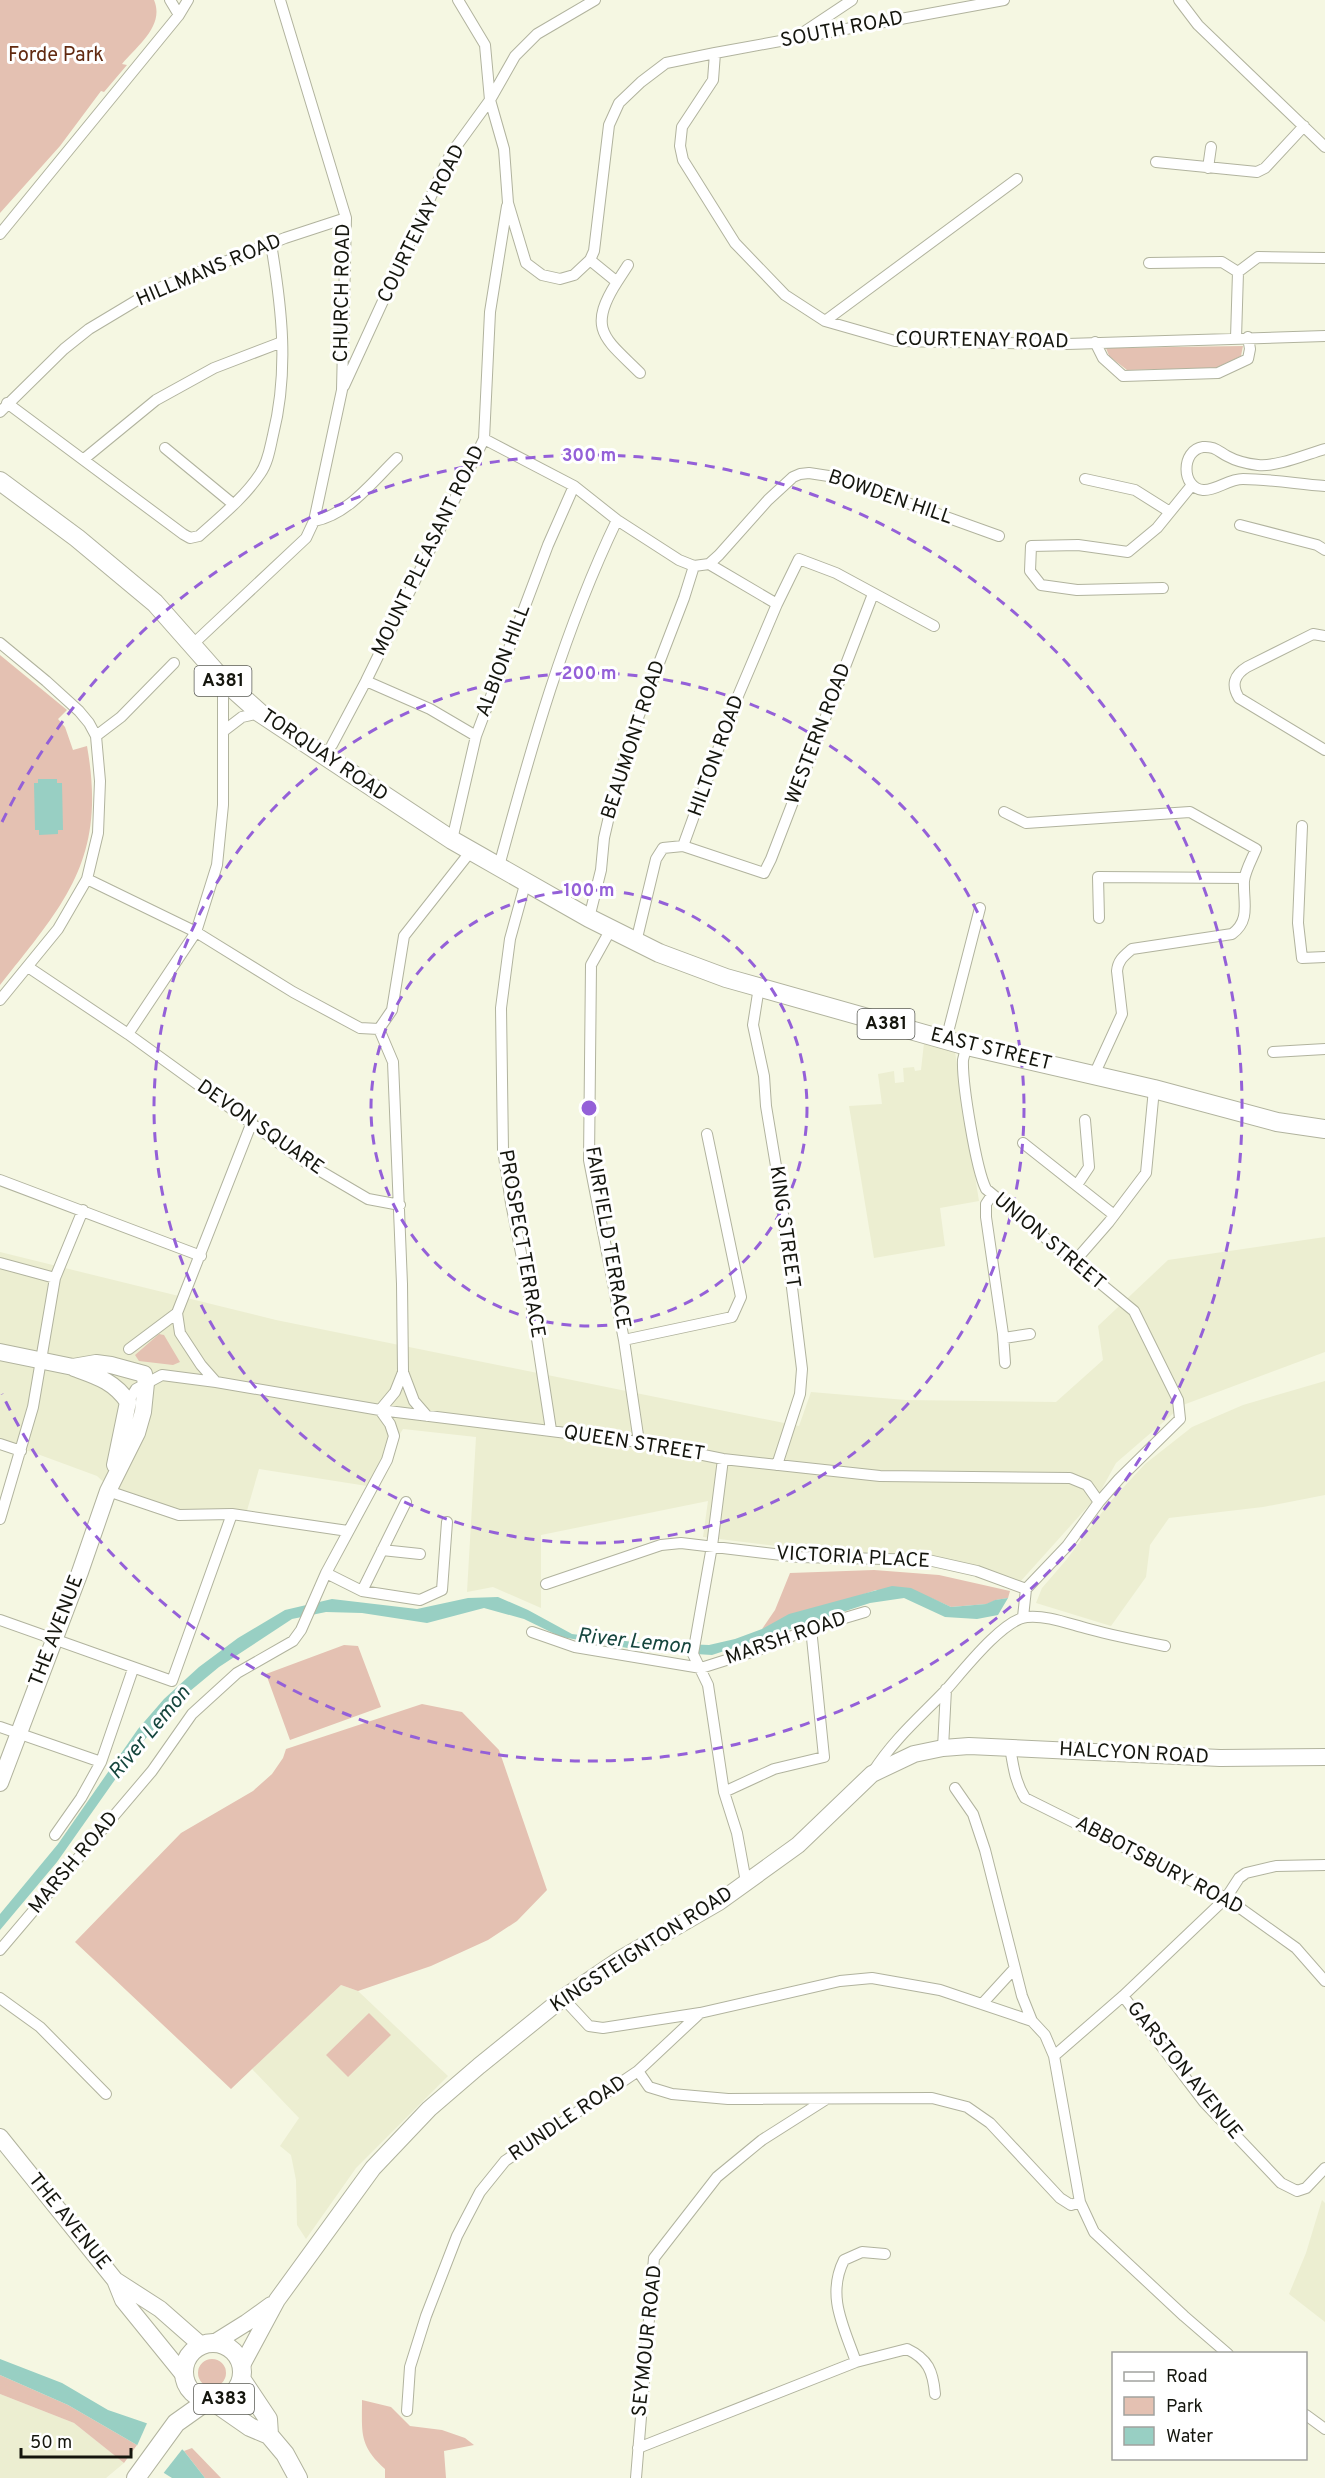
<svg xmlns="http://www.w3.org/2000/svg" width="1325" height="2478" font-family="Overpass,sans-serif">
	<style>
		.built { fill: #eceed1 }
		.green { fill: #e4c1b2 }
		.water { fill: #98cfc3 }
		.pier { fill: #f5f7e2 }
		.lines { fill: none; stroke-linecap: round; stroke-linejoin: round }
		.minor-casing { stroke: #b1b39e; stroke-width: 12 }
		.secondary-casing { stroke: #b1b39e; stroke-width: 18 }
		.primary-casing { stroke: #b1b39e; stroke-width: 20 }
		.minor { stroke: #fff; stroke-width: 10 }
		.secondary { stroke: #fff; stroke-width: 16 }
		.primary { stroke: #fff; stroke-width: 18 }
		.ring { fill: none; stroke: #9460d8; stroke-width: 3; stroke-dasharray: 10 8 }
		.labels { text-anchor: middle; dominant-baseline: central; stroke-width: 6; stroke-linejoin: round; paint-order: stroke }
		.shield { fill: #fff; stroke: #5b5c56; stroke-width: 1.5 }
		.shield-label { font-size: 18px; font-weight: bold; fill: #15160e }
		.street-label { font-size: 20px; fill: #15160e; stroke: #fff }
		.park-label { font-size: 20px; fill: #622a10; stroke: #fff }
		.water-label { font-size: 21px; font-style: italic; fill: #16463e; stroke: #fff }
		.centre { fill: #9460d8; stroke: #fff; stroke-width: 3 }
		.ring-label { font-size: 18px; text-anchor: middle; font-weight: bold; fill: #9460d8; stroke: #fff; stroke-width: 6; stroke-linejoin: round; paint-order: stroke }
	</style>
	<rect width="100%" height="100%" fill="#f5f7e2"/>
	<path class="built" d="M924 1043 955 1052 979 1201 940 1208 945 1246 874 1258 849 1106 882 1104 878 1074 894 1071 895 1083 904 1082 903 1068 914 1067 915 1071 921 1070Z
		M1325 1237V1352L1183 1405 1116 1463 1099 1494 1020 1582 926 1555 843 1554 703 1537 708 1501 541 1535V1608L493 1587 467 1592 476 1437 403 1429 367 1486 259 1469 244 1521 180 1518 123 1500 97 1476 32 1452 0 1444V1252L276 1320 799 1426 811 1392 906 1400 1056 1402 1103 1360 1098 1326 1168 1260Z
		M1325 1381V1495L1263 1507 1169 1518 1150 1545 1146 1577 1111 1626 1036 1603 1042 1588 1067 1559 1109 1503 1145 1464 1192 1427 1243 1405Z
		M341 1985 358 1991 448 2076 356 2168 306 2239 297 2225 296 2180 291 2155 280 2146 299 2118 252 2069Z
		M1322 2200 1325 2203V2322L1289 2294 1306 2253Z
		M0 2394 74 2423 124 2463 106 2478H0Z"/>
	<path class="green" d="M0 0H154C165 26 137 46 122 64L127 65 104 92 101 91 60 146 0 213Z
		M1243 346 1241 356 1216 368 1127 370 1109 356 1106 348Z
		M0 655 67 710 58 719 65 727 73 750 87 746C107 858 66 902 0 985Z
		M159 1334 164 1335 180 1362 173 1365 139 1361 135 1355Z
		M874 1570 939 1575 1010 1591 1008 1598 996 1600 987 1604 951 1607 931 1598 876 1590 762 1629 775 1610 790 1573Z
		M344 1645 358 1646 381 1707 290 1740 266 1674Z
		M422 1704 462 1712 499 1750 547 1890 517 1921 488 1940 431 1966 358 1991 341 1985 231 2089 75 1942 181 1833 253 1791 272 1774 283 1758 286 1749Z
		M369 2013 391 2035 348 2077 326 2055Z
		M198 2373a14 14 0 1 1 28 0a14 14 0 1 1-28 0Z
		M0 2375 68 2405 137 2445 124 2463 74 2423 0 2394Z
		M362 2400 391 2407 410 2426 442 2430 465 2438 474 2445 444 2451 446 2478H385V2469C359 2445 362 2434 362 2400Z
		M192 2448 221 2478H205L184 2451Z"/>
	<path class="water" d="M38 779H57V783H62L63 830H58V834L39 835V830H35L34 783H38Z
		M892 1586 911 1588 951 1607 986 1604 995 1600 1008 1598 998 1615 977 1619 945 1617 904 1598 870 1603 712 1655 646 1651 561 1637 524 1619 484 1608 427 1623 362 1613 326 1612 292 1619 219 1667 184 1696 138 1747 57 1862 0 1930V1914L58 1844 138 1729 164 1699 199 1667 238 1638 285 1610 332 1599 417 1609 468 1598 498 1597 528 1610 572 1634 633 1642 709 1645 735 1639 762 1629 789 1614Z
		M0 2359 62 2383 108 2410 146 2423 163 2431 184 2451 205 2478H172L164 2473 137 2445 68 2405 0 2375Z"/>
	<path class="pier" d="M148 2421 166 2430 184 2447 162 2475 136 2448Z"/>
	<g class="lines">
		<defs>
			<path id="minor" d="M170 0 179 15
				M458 0 485 45 490 100 504 149 508 203 526 263 542 275 560 279 574 275 590 260 594 251 609 125 619 103 641 82 666 63 715 53 713 80 682 127 680 146 683 160 735 243 785 295 825 321 895 341 1067 344 1325 336
				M1179 0 1198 25 1325 147
				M798 36 852 0
				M715 53 1004 0
				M1156 162 1257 172 1265 168 1304 126
				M1208 168 1211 147
				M0 234 179 15 188 0
				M590 260 617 282 628 265
				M1149 263 1222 262 1238 272 1236 338
				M1238 272 1258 257 1325 258
				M617 282C586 330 606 339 640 373
				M825 321 1017 179
				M1095 342 1103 358 1123 376 1218 373 1248 359 1250 349 1248 337
				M344 386 450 155 490 100 515 56 537 34 595 0
				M7 403 183 534 190 538 199 536C220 517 244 498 260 474 268 463 270 448 273 435 289 371 282 309 271 244
				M0 412 64 349 89 329 154 290 285 238 346 218
				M484 439 574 486 617 520 679 560 694 566 709 564 777 604
				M165 448 233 504
				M1325 449C1307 454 1277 467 1258 465 1249 464 1236 461 1227 456 1218 451 1214 446 1203 447 1181 450 1181 488 1203 490 1216 491 1228 479 1243 479 1270 479 1298 484 1325 486
				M84 459 156 400 214 368 282 342
				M1085 479 1135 490 1170 512
				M314 521C348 515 373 481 397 458
				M1240 525 1317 545 1325 550
				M709 564 719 555 768 500 793 477 800 474 809 473 835 477 999 536
				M1163 588 1077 590 1041 585 1030 571 1031 546 1078 545 1128 552 1157 528 1192 485
				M1325 636 1313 634 1247 667C1234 675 1231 685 1239 698L1325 750
				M0 643 46 681 79 711 89 723 96 736 100 781 98 833 87 879 58 929 0 1000
				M192 645 306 538 314 521 342 390 346 218 280 0
				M366 681 430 709 476 736
				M225 730 242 717 260 713
				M96 736 121 717 174 663
				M332 745 366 681 484 439 490 312 507 206
				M1004 812 1026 823 1190 812 1256 849C1252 859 1245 871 1244 881 1243 902 1251 920 1232 934L1132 949C1124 956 1118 960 1117 971L1122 1014 1094 1075
				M1302 826 1298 923 1302 958 1325 957
				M452 840 476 736 548 545 574 486
				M683 846 764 873 771 859 873 594
				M499 866C531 748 564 630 617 520
				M87 879 196 932 293 992 360 1028 379 1029
				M526 881 510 939 501 1008 503 1150 511 1203 533 1313 551 1430
				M589 918 601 870 604 838 610 812 631 736 684 598 694 566
				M1099 918 1098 877 1244 878
				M611 929 591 965 589 1160 624 1340 639 1442
				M636 942 656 859 663 848 683 846 735 703 777 604 799 559 836 573 934 626
				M28 967 128 1034 305 1162 368 1199 400 1205
				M759 987 753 1025 764 1076 766 1106 780 1190 802 1369 800 1394 777 1465
				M128 1034 196 932 217 865 223 805V681
				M946 1040 980 908
				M967 1046C966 1050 964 1055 963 1060 962 1083 976 1169 986 1189L1134 1311 1178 1400 1180 1419 1119 1479 1099 1502 1067 1546 1026 1589 1023 1617
				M1273 1052 1325 1049
				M1023 1143 1114 1215
				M0 1180 201 1256
				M1077 1185 1089 1167 1085 1120
				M992 1195 986 1204V1217L1003 1334 1005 1363
				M1075 1261 1109 1222 1146 1173 1154 1089
				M0 1263 55 1278
				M177 1313 180 1333 201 1365 216 1382
				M1004 1338 1030 1334
				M624 1340 732 1317 741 1297 707 1134
				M129 1349 177 1313 252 1122
				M128 1402 136 1389 162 1375 216 1382 380 1410 639 1442 723 1459 880 1476 1070 1478 1087 1485 1099 1502
				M427 1416 414 1401 403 1372 402 1284 393 1062 379 1029 392 1010 404 936 471 851
				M0 1444 21 1451
				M723 1459 712 1546 693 1654 708 1685 724 1792 737 1833 746 1882
				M108 1491 179 1515 232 1514 348 1531
				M0 1519 33 1407 55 1278 83 1210
				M382 1550 420 1554
				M326 1573 362 1591 406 1502
				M546 1584 661 1545 681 1543 799 1557 928 1560 977 1571 1026 1589
				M362 1591 420 1600 442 1590 447 1522
				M0 1620 172 1681 232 1514
				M532 1632 575 1647 701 1668 761 1649 811 1628 865 1612
				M0 1727 101 1762
				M1010 1747C1013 1765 1015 1782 1025 1798L1226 1898 1296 1948 1325 1981
				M943 1748 946 1689
				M873 1772C893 1740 920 1717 946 1690 962 1672 1003 1619 1027 1617 1047 1615 1069 1624 1089 1629 1115 1636 1140 1641 1165 1646
				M955 1788 973 1814 985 1850 1022 1996 1032 2021 1045 2035 1054 2056 1080 2202 1094 2232 1184 2316 1228 2354
				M724 1792 774 1769 824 1757 811 1628
				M55 1835 81 1798 101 1762 133 1669
				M0 1950 152 1771 192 1714 237 1673 293 1641 301 1630 326 1573 387 1460 394 1436 390 1424 380 1410 395 1392 403 1372
				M1123 1996 1204 2102 1281 2183 1297 2191 1306 2188 1325 2168
				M0 1998 40 2027 106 2094
				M563 1998 589 2026 603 2028 700 2013 840 1981 872 1978 940 1990 1032 2021
				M982 2004 1014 1969
				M1054 2056 1123 1996 1226 1898 1239 1878 1246 1873 1276 1866 1325 1865
				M638 2071 649 2087 672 2094 728 2099 932 2098 967 2107 990 2123 1060 2198 1071 2205 1080 2202
				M856 2362 907 2349C928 2359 933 2371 935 2394
				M407 2411 410 2367 426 2316 457 2236 480 2192 505 2161 638 2071 700 2013
				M1306 2415 1325 2429
				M638 2448 856 2362C844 2327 826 2296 844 2260L862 2252 885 2254
				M636 2478 654 2258 717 2177 762 2140 825 2100"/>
			<path id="secondary" d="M0 1352 73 1367 96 1363 111 1365 144 1374 146 1383 143 1412 137 1433 108 1491 80 1572 0 1783
				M74 1368C96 1376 114 1381 128 1402L115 1465
				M0 2137 115 2280 160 2309 201 2345
				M115 2280 123 2300 183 2374
				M214 2343 246 2323 271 2305
				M242 2365 277 2300 373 2168 429 2109 479 2066 563 1998 622 1958 719 1902 798 1845 872 1774 914 1754 943 1748 969 1746 1220 1758 1325 1757"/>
			<path id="primary" d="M0 481 77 538 155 603 223 680 260 713 452 840 589 918 659 953 726 978 967 1046 1154 1089 1277 1122 1325 1129
				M184 2372a29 29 0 1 1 58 0a29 29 0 1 1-58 0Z
				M242 2380 268 2419 269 2435
				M214 2402 250 2427 269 2435 285 2454 298 2478
				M136 2478 176 2423 207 2401"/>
		</defs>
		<use href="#minor" class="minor-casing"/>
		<use href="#secondary" class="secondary-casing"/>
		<use href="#primary" class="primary-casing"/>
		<use href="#minor" class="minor"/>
		<use href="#secondary" class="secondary"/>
		<use href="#primary" class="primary"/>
	</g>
	<g class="ring">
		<circle cx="589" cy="1108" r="218"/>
		<circle cx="589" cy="1108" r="435"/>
		<path d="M2 822A653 653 0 1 1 2 1394"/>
	</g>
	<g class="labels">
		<g class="shield">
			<rect x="194.5" y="666" width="57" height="30" rx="4.5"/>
			<rect x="857.5" y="1009" width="57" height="30" rx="4.5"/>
			<rect x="194" y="2384" width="60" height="30" rx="4.5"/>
		</g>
		<g class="shield-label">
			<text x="223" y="681">A381</text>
			<text x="886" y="1024">A381</text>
			<text x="224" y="2399">A383</text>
		</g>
		<g class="street-label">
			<text transform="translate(842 30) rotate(-11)">SOUTH ROAD</text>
			<text transform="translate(422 224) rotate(-64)">COURTENAY ROAD</text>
			<text transform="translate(209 271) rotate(-23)">HILLMANS ROAD</text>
			<text transform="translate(343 293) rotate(-89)">CHURCH ROAD</text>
			<text transform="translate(982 341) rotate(1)">COURTENAY ROAD</text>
			<text transform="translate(890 498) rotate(19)">BOWDEN HILL</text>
			<text transform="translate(429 551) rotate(-64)">MOUNT PLEASANT ROAD</text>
			<text transform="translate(504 661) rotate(-69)">ALBION HILL</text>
			<text transform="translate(819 734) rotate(-69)">WESTERN ROAD</text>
			<text transform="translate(634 740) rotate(-72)">BEAUMONT ROAD</text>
			<text transform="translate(324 756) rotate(34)">TORQUAY ROAD</text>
			<text transform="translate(717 756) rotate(-70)">HILTON ROAD</text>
			<text transform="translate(991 1050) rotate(14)">EAST STREET</text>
			<text transform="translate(260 1128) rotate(35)">DEVON SQUARE</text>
			<text transform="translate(784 1227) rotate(82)">KING STREET</text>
			<text transform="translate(607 1238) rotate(80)">FAIRFIELD TERRACE</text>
			<text transform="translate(1049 1242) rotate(40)">UNION STREET</text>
			<text transform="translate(521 1244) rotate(80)">PROSPECT TERRACE</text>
			<text transform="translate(634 1444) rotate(9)">QUEEN STREET</text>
			<text transform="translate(853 1558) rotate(3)">VICTORIA PLACE</text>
			<text transform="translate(57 1631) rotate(-69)">THE AVENUE</text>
			<text transform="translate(786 1639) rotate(-19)">MARSH ROAD</text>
			<text transform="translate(1134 1754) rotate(3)">HALCYON ROAD</text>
			<text transform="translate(74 1863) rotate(-50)">MARSH ROAD</text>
			<text transform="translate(1159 1866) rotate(28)">ABBOTSBURY ROAD</text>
			<text transform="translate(642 1950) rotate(-33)">KINGSTEIGNTON ROAD</text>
			<text transform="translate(1184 2071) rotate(51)">GARSTON AVENUE</text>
			<text transform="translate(568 2119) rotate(-34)">RUNDLE ROAD</text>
			<text transform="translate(69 2222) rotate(51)">THE AVENUE</text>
			<text transform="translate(648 2341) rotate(-84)">SEYMOUR ROAD</text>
		</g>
		<g class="park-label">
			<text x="56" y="56">Forde Park</text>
		</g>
		<g class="water-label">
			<text transform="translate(634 1642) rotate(6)">River Lemon</text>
			<text transform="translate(150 1733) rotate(-50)">River Lemon</text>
		</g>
	</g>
	<circle cx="589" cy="1108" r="9" class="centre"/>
	<g class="ring-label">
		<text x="589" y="461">300 m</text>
		<text x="589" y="679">200 m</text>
		<text x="589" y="896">100 m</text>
	</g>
	<rect x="1112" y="2352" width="195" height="108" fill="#ffffff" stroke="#a1a29f" stroke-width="1.5"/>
	<rect x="1124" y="2372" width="30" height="9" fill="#ffffff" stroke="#a1a29f" stroke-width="1.5"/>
	<text x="1166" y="2382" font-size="18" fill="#15160e">Road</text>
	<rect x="1124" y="2397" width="30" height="18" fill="#e4c1b2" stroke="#a1a29f" stroke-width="1.5"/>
	<text x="1166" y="2412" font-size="18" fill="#15160e">Park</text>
	<rect x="1124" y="2427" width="30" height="18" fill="#98cfc3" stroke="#a1a29f" stroke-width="1.5"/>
	<text x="1166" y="2442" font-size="18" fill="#15160e">Water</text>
	<path d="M21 2448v9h110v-9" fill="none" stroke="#15160e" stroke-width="3"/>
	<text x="30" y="2448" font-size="18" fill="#15160e" stroke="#ffffff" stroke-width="4.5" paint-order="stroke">50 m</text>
</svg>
